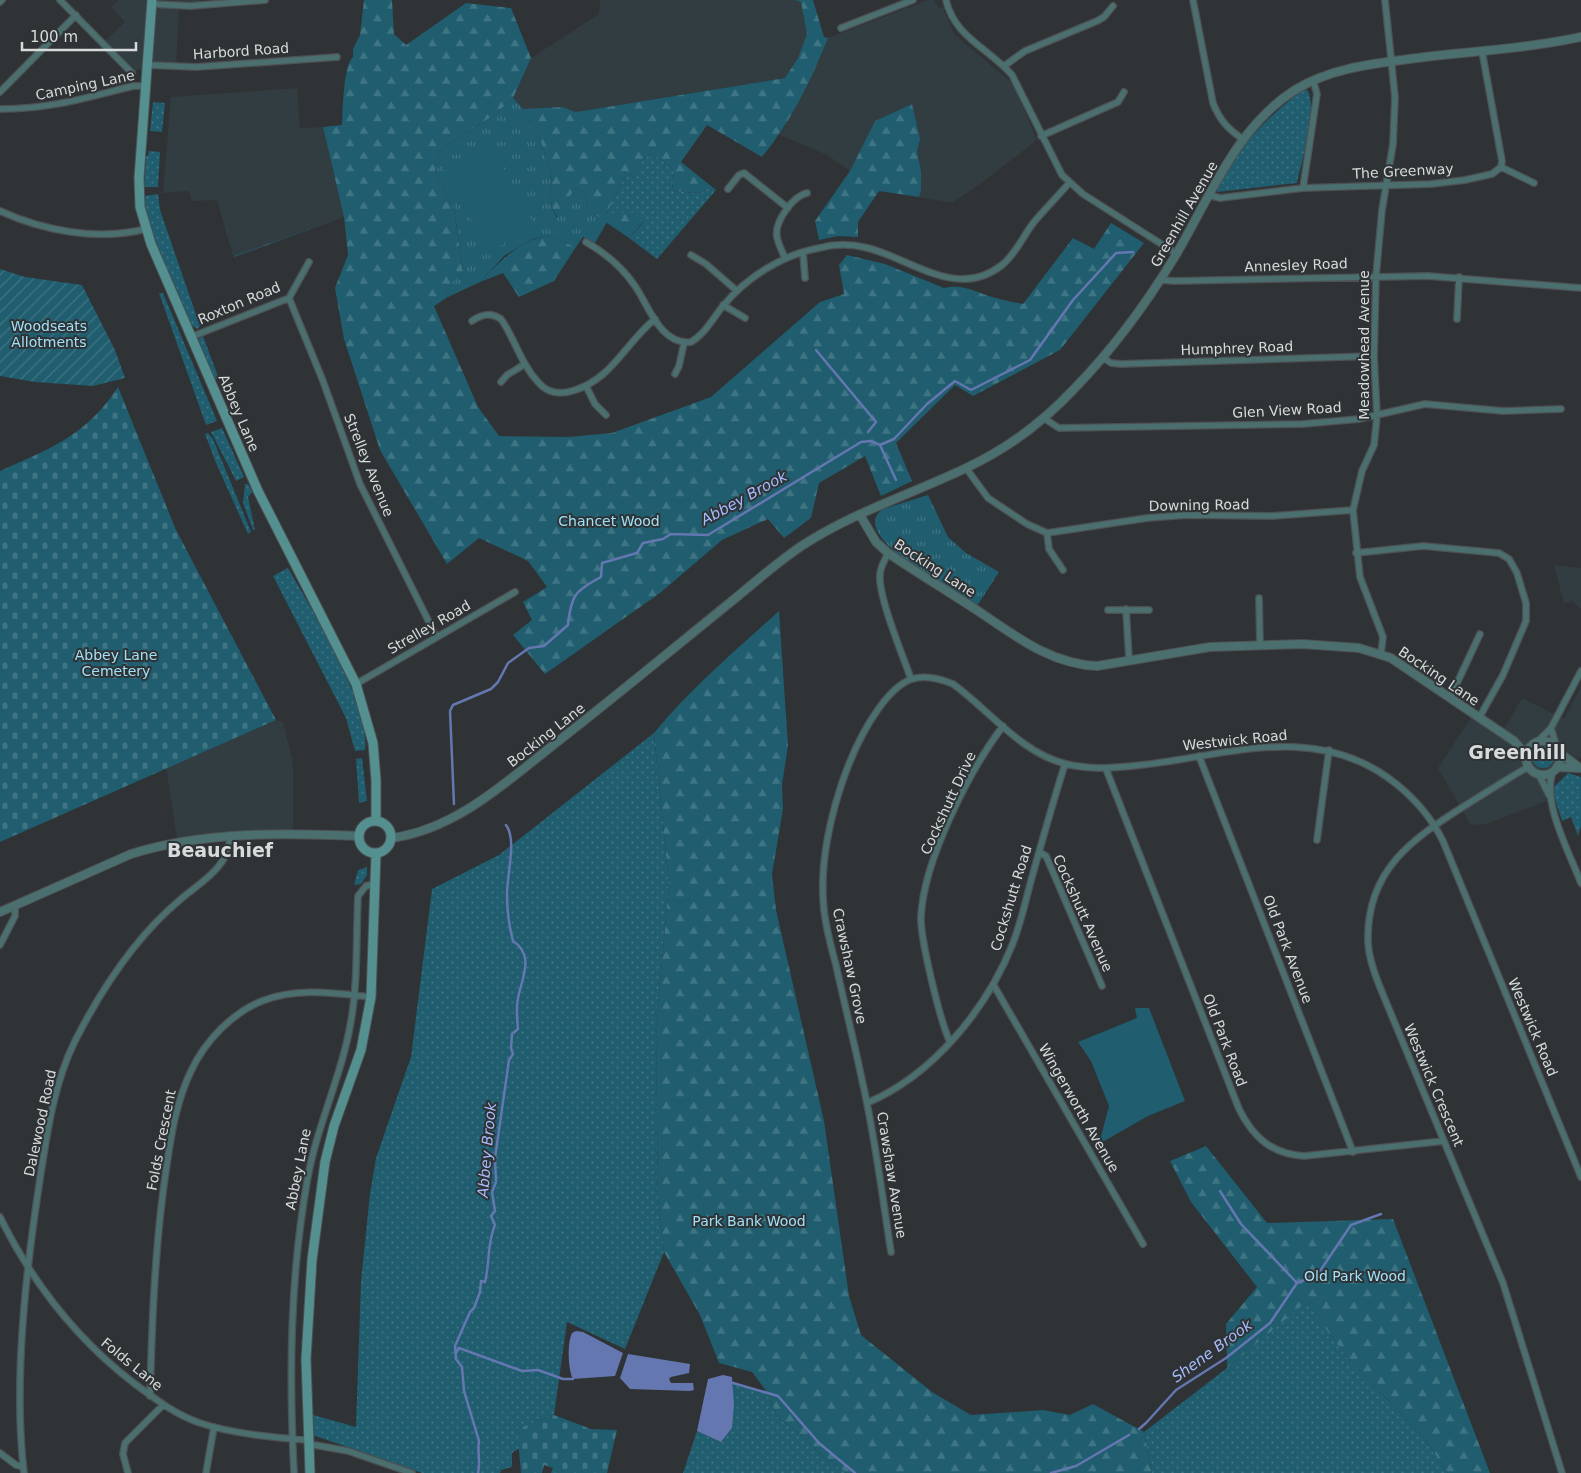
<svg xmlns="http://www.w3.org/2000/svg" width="1581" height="1473" font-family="'DejaVu Sans',sans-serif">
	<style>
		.built { fill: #323d41 }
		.grass { fill: url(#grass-dots) }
		.forest { fill: url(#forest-firs) }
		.cemetery { fill: url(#cemetery-stones) }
		.park { fill: url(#park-tufts) }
		.garden { fill: url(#garden-furrows) }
		.pitch { fill: #1f5d6f }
		.water { fill: #6477b0 }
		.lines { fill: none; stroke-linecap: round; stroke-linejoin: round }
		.stream { stroke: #6477b0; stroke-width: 2.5 }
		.minor-casing { stroke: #4d5153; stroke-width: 8 }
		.tertiary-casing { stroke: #4d5153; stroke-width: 10 }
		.secondary-casing { stroke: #4d5153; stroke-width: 11 }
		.minor { stroke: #4b6f6f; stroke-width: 5.5 }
		.tertiary { stroke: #4b6f6f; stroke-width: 8 }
		.secondary { stroke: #559091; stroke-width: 9 }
		.labels { text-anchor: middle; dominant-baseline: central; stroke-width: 4; stroke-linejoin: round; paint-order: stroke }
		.street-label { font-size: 14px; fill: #d8dbdc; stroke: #2f3335 }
		.park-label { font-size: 14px; fill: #a0e1f8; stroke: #2f3335 }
		.water-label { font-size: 15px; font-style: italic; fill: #a5bbfd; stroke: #2f3335 }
		.district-label { font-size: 19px; font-weight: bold; fill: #d8dbdc; stroke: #2f3335 }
	</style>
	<defs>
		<pattern id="grass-dots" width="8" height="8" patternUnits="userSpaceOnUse" patternTransform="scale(1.25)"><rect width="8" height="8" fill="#1f5d6f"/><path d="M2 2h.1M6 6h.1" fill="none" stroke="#3f7483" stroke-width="1.8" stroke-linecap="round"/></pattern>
		<pattern id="forest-firs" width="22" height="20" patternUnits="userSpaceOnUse" patternTransform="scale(1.25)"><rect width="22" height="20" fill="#1f5d6f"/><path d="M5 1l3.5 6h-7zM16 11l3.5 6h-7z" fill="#3f7483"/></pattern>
		<pattern id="cemetery-stones" width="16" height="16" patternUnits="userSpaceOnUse" patternTransform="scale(1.25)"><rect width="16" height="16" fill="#1f5d6f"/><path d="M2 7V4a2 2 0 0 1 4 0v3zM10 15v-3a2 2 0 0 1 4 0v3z" fill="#3f7483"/></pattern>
		<pattern id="park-tufts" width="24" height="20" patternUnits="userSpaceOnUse" patternTransform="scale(1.25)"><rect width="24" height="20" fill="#1f5d6f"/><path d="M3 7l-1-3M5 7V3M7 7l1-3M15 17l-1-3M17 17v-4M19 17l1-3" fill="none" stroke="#3f7483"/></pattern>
		<pattern id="garden-furrows" width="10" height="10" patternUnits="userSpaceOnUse" patternTransform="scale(1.25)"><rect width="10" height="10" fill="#1f5d6f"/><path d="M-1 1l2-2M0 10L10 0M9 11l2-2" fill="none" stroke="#3f7483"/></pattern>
	</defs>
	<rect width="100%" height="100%" fill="#2f3335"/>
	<path class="built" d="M118 0H200V5H179L176 68 147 65 132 73 103 43 125 22 111 7Z
		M600 0H809L820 37 800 54 785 78 576 112 562 107 523 109 513 98 531 58 599 14Z
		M928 0H934L939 8 942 6 954 34 1013 84 1037 140 984 181 952 203 919 197 921 190V171L917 151 919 138 912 104 875 121 850 171 827 155 780 135 819 60 828 38Z
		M297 88 300 128 323 127 344 217 234 256 217 200 191 201V195L187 191 163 193 171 97Z
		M1554 565 1581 568V609L1572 601 1564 604Z
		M1581 687V758L1566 757 1562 761 1552 781 1554 798 1487 824 1471 825 1438 768 1473 715 1502 733 1522 698 1564 719Z
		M276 720 283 722 293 763V831L220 833 177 839 166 767Z"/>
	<path class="grass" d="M1302 90H1307C1319 107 1301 162 1297 183L1217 192C1225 157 1274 112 1302 90Z
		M153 102 165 103 162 132 150 131Z
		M149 151 160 152 158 187H144L146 156H148Z
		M652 153 674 170 672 191 698 193 716 190 657 259 629 238 644 222 607 213 623 179 638 170 641 161Z
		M158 194 160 210 200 326 197 329 190 324 147 221 144 196Z
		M159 293H163L217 421 206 425Z
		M203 336 219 379H214L199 343V338Z
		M222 428 244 477 236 481 211 432Z
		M208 433 213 439 251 532 248 534 216 463 205 434Z
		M245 484H248L252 492 248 497 255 530H253L243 503Z
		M288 568C311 608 371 705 365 750L355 751 346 718 273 576Z
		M654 733 669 884 656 1024 658 1206 664 1252 625 1349 567 1322 554 1415 517 1429 520 1448 512 1453V1467L501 1470 500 1473H422L307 1433 306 1413 356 1427 361 1281 370 1194 376 1158 411 1057 432 889 499 855Z
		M1532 757a11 11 0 1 1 22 0a11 11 0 1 1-22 0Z
		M362 758 367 801 359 803 356 759Z
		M1568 773 1581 777V826L1578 836 1571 817 1562 821 1552 789Z
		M367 867V875L361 884 354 885 358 870Z
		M1306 1301 1346 1356 1423 1437 1448 1473H1152L1144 1432 1227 1368Z
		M733 1383 767 1392 777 1417 802 1436 824 1457 847 1473H683L697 1431 721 1442 732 1428Z"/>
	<path class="forest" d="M364 0H392L394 34 406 45 466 3 511 8 531 58 513 98 496 114 437 152 441 160 435 171 454 209 463 272 444 291 448 297 434 306 478 407 499 436 568 437 612 433 711 397 820 302 844 294 839 265 847 255 885 264 944 288C964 283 977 293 996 298 1005 301 1014 302 1023 304L1073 238 1094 249 1111 223 1144 243 1060 350 973 396 955 385 896 443 912 481 881 496 865 456 819 483 811 518 784 538 768 519 722 540 660 593 545 674 513 635 532 620 523 602 547 587 528 561 479 538 447 564 380 450 344 339 335 288 348 255 344 217 234 257 217 200 234 256 344 217 323 127 342 125C343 109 343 66 353 57V49L360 35Z
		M795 0H813L824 37 828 38C811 80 791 122 762 157L707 125 681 162 716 190 698 193 672 191 674 170 652 153 641 161 638 170 623 179 607 213 639 212 644 221 629 238 588 210 585 192 575 188 558 218 552 208 550 194 552 173 538 134 523 124V109L562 107 576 112 785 78 798 58 807 34 801 2Z
		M912 104 920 139 917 151 921 171V190L919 197 879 191 858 222V237L838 236 819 240 815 221 850 171 875 121Z
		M547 235 576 247 554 281 519 297 503 273 480 282C501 260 517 243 547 235Z
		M779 611 788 746 782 785 783 809 772 874 776 910 824 1121 849 1296 861 1335 932 1392 971 1415 1043 1410 1070 1415 1093 1404 1144 1432 1152 1473H847L824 1457 802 1436 777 1417 767 1392 752 1372 719 1363 700 1315 664 1252 658 1206 656 1024 669 884 654 733C691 688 736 650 779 611Z
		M1206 1146 1267 1223 1393 1219 1490 1473H1448L1423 1437 1346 1356 1306 1302 1227 1368 1226 1324 1257 1287 1191 1202 1170 1161Z"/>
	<path class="cemetery" d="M118 387 176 530 276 720 0 842V471C51 448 86 436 118 387Z
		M554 1415 591 1429 617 1430 607 1473H551L553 1468 544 1465 542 1473H521L517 1429Z"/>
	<path class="park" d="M513 98 523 109V124L538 134 552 173 550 194 552 208 557 218 575 188 585 192 588 210 607 222 595 243 583 237 576 247 547 235 533 239 505 255 480 282 448 297 444 291 463 271 454 209 435 171 441 160 437 152 496 114Z
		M928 495 948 537 966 553 999 572 977 606C959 594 844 535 883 509Z"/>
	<path class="garden" d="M0 269 25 277 82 285 115 350 125 378 93 386 35 382 0 376Z"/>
	<path class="pitch" d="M489 141 535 226 489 252 443 168Z
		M1135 1008H1149L1185 1101 1148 1116 1099 1144 1109 1106 1091 1061 1078 1042 1137 1018Z"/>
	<path class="water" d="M576 1331 583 1332 623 1353 615 1376 573 1379C568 1369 567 1343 572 1333Z
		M628 1354 690 1364 689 1373 671 1377 669 1379 671 1383H693L694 1390 690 1391 630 1389 620 1378Z
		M723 1375 732 1377 734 1405 732 1428 721 1442 697 1431 708 1379Z"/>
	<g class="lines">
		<path class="stream" d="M816 350 876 422 868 432
			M880 445 896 480
			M454 804 450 711 453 705 491 689 498 682 508 663 529 648 544 646 568 625C571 595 575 591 601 577L602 563 637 553 643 543 663 539 671 534 708 535 861 442 871 441 880 445 894 439 927 404 955 381 971 390 1030 360 1073 300 1116 253 1133 252
			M1220 1191 1241 1224 1297 1283
			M456 1353 459 1348 522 1371 538 1370 563 1379H573
			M733 1383 778 1396 819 1443 855 1473
			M1139 1429 1146 1423 1176 1390 1226 1358 1270 1323 1297 1283 1318 1274 1351 1225 1381 1214
			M478 1473C481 1462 477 1452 479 1441L464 1391 462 1367 456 1359 455 1346 470 1312 474 1308 480 1292 481 1281 485 1282C490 1263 487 1242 495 1225L491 1216 495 1211 492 1192 496 1182 495 1158 509 1060 513 1054 511 1048 512 1034 518 1029C517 1019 516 1007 518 998 522 978 535 955 513 941 509 926 507 910 507 894 507 875 517 839 506 825
			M1051 1473 1076 1466 1129 1435"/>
		<defs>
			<path id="minor" d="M60 0 132 73
				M946 0C954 37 990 49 1012 75L1062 175 1083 194 1177 254
				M1193 0 1213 103C1220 121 1228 129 1244 140
				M0 2 2 0
				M152 4 190 6 265 0
				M841 28 913 0
				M147 65 196 67 337 57
				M1004 66 1025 51 1097 21 1104 17 1113 6
				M0 92 76 15
				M0 109C50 109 85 98 133 86H146
				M1041 136 1118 102 1124 92
				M1501 167 1534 183
				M1303 188 1317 94 1313 80
				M728 189 739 175 744 173 788 208
				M1208 195 1220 198 1303 188 1431 184 1465 180 1492 174 1501 167 1502 161 1482 51
				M0 211C44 231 98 241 146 229
				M586 242C605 253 623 268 635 286 649 306 660 345 691 342 705 334 713 318 723 306 747 277 782 255 819 248 834 244 852 244 868 248 913 260 958 300 1002 265 1016 254 1023 236 1034 222 1045 209 1058 196 1069 183
				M803 252 805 278
				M691 255 706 264 737 291
				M785 259C783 252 778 244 777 237 774 222 793 196 807 193
				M1161 280 1174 281 1428 276 1581 288
				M289 298 323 381 360 484 436 636
				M723 305 745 318
				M1457 319 1459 277
				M472 321C482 314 491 312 501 319 515 339 521 364 538 382 547 393 558 395 572 391 612 380 625 343 655 319
				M191 337 289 298 309 262
				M1102 357 1111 363 1121 364 1374 356
				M675 374 679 366 684 343
				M501 382 507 375 525 364
				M586 386 595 404 606 415
				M1045 419 1059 428 1303 424 1359 419 1425 404 1503 411 1561 409
				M966 468 988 498 1027 524 1047 533 1049 549 1063 570
				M1047 533 1147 518 1186 515 1272 516 1353 510
				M888 553C885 560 880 567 880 575 878 596 903 656 911 679
				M1356 553 1423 546 1499 553 1509 559 1517 573 1526 603V621L1503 675 1479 718
				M1259 598 1260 644
				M1126 609 1129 659
				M1108 610H1149
				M1381 653 1383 637 1360 577 1353 510 1362 471 1374 445 1377 416 1374 356 1376 276 1382 210 1393 144 1395 97 1385 0
				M356 684 515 592
				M1450 698 1480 634
				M1551 728 1556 745
				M1539 740 1551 728 1581 671
				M1199 756 1353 1152
				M1528 767C1507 779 1487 792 1466 805 1412 839 1366 870 1368 942 1369 961 1377 980 1384 997L1503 1283 1562 1473
				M1106 769 1239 1109C1253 1137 1271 1154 1304 1156L1444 1141
				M1553 772C1541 801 1570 854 1581 883
				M1539 775 1549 795
				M1317 840 1329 750
				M1039 852 1046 856 1102 986
				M0 945 15 916V905
				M993 984 1143 1244
				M950 1042C940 1021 920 938 921 916 924 860 969 771 1003 726
				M867 1103C933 1075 987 1009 1013 943 1022 920 1027 894 1034 870 1044 834 1054 799 1065 764
				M0 1217C33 1284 76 1339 135 1384 155 1399 176 1415 200 1423 230 1433 277 1438 309 1440
				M891 1252C882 1194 875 1136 862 1080 854 1041 844 1003 836 965 831 947 826 928 824 910 817 848 843 758 879 708 900 679 918 669 953 684 989 710 1021 753 1066 764 1092 770 1115 768 1141 765 1225 756 1310 723 1387 777 1411 794 1430 815 1443 841L1581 1177
				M150 1396C152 1320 155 1245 166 1170 171 1136 176 1102 191 1071 205 1041 232 1013 262 1001 297 987 334 993 371 997
				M309 1444 348 1451 412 1473
				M0 1453 16 1465 23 1467
				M24 1473C13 1381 26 1270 40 1179 47 1133 54 1083 75 1041 102 988 135 937 181 899 201 882 230 866 230 837
				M128 1473 123 1454 125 1443 163 1405
				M206 1473 214 1427
				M294 1473C289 1375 290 1279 307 1182 316 1127 342 1076 351 1021 358 981 356 938 358 896L366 886 374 884"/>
			<path id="tertiary" d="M860 515 876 542 888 553C916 572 946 590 975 609 1013 634 1049 664 1097 666L1210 647 1302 644 1359 648 1391 658 1514 741 1526 755
				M1526 758a17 17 0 1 1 34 0a17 17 0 1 1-34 0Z
				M1561 754 1580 768
				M1557 767 1579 768
				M392 838C455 829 504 784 552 746 611 700 669 652 727 605 752 585 777 562 803 545 854 512 912 494 966 468 1007 449 1043 422 1074 389 1112 350 1146 304 1174 258 1209 200 1235 128 1295 90 1334 66 1381 63 1425 57 1477 51 1530 48 1581 37
				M0 912 131 854C204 831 284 833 359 836"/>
			<path id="secondary" d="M152 0 139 178 140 207 151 244 258 491 356 684 373 743 376 780V821
				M359 837a16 16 0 1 1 32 0a16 16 0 1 1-32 0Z
				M310 1473 306 1359 312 1260 325 1162 334 1126 361 1050 371 997 376 854"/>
		</defs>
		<use href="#minor" class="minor-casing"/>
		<use href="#tertiary" class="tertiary-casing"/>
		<use href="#secondary" class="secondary-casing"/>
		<use href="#minor" class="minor"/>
		<use href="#tertiary" class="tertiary"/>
		<use href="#secondary" class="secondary"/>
	</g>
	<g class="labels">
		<g class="street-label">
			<text transform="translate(241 51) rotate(-4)">Harbord Road</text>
			<text transform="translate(85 85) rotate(-12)">Camping Lane</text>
			<text transform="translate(1403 171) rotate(-3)">The Greenway</text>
			<text transform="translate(1184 214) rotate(-60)">Greenhill Avenue</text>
			<text transform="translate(1296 265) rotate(-2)">Annesley Road</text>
			<text transform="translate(239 303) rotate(-23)">Roxton Road</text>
			<text transform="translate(1364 345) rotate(-90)">Meadowhead Avenue</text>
			<text transform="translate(1237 348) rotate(-2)">Humphrey Road</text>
			<text transform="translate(1287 410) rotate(-3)">Glen View Road</text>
			<text transform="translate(239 413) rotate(67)">Abbey Lane</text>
			<text transform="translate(369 465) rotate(68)">Strelley Avenue</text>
			<text transform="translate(1199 505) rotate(-1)">Downing Road</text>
			<text transform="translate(935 568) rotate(33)">Bocking Lane</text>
			<text transform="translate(429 627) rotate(-30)">Strelley Road</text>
			<text transform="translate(1439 676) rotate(34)">Bocking Lane</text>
			<text transform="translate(546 735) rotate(-38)">Bocking Lane</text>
			<text transform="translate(1235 740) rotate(-6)">Westwick Road</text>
			<text transform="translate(948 803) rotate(-65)">Cockshutt Drive</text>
			<text transform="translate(1011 898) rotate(-73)">Cockshutt Road</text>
			<text transform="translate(1083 913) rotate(66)">Cockshutt Avenue</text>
			<text transform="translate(1288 949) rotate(69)">Old Park Avenue</text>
			<text transform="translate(850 966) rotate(78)">Crawshaw Grove</text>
			<text transform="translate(1533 1027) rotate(67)">Westwick Road</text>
			<text transform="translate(1225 1040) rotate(69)">Old Park Road</text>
			<text transform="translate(1434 1085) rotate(67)">Westwick Crescent</text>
			<text transform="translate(1079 1108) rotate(60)">Wingerworth Avenue</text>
			<text transform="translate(40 1123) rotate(-78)">Dalewood Road</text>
			<text transform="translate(161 1140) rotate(-79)">Folds Crescent</text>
			<text transform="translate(298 1169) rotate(-79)">Abbey Lane</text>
			<text transform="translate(892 1175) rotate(81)">Crawshaw Avenue</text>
			<text transform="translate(132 1364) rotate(39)">Folds Lane</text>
		</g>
		<g class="park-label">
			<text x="49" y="326">Woodseats<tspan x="49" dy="16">Allotments</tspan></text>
			<text x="609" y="521">Chancet Wood</text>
			<text x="116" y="655">Abbey Lane<tspan x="116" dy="16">Cemetery</tspan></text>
			<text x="749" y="1221">Park Bank Wood</text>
			<text x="1355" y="1276">Old Park Wood</text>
		</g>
		<g class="water-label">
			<text transform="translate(744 498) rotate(-29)">Abbey Brook</text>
			<text transform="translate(487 1150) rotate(-85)">Abbey Brook</text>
			<text transform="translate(1212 1351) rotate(-36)">Shene Brook</text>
		</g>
		<g class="district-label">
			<text x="1517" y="752">Greenhill</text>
			<text x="220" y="850">Beauchief</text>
		</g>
	</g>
	<path d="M22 42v8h114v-8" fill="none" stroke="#d8dbdc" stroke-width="2.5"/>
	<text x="30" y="42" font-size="15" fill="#d8dbdc" stroke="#2f3335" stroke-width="4" paint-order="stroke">100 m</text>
</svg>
